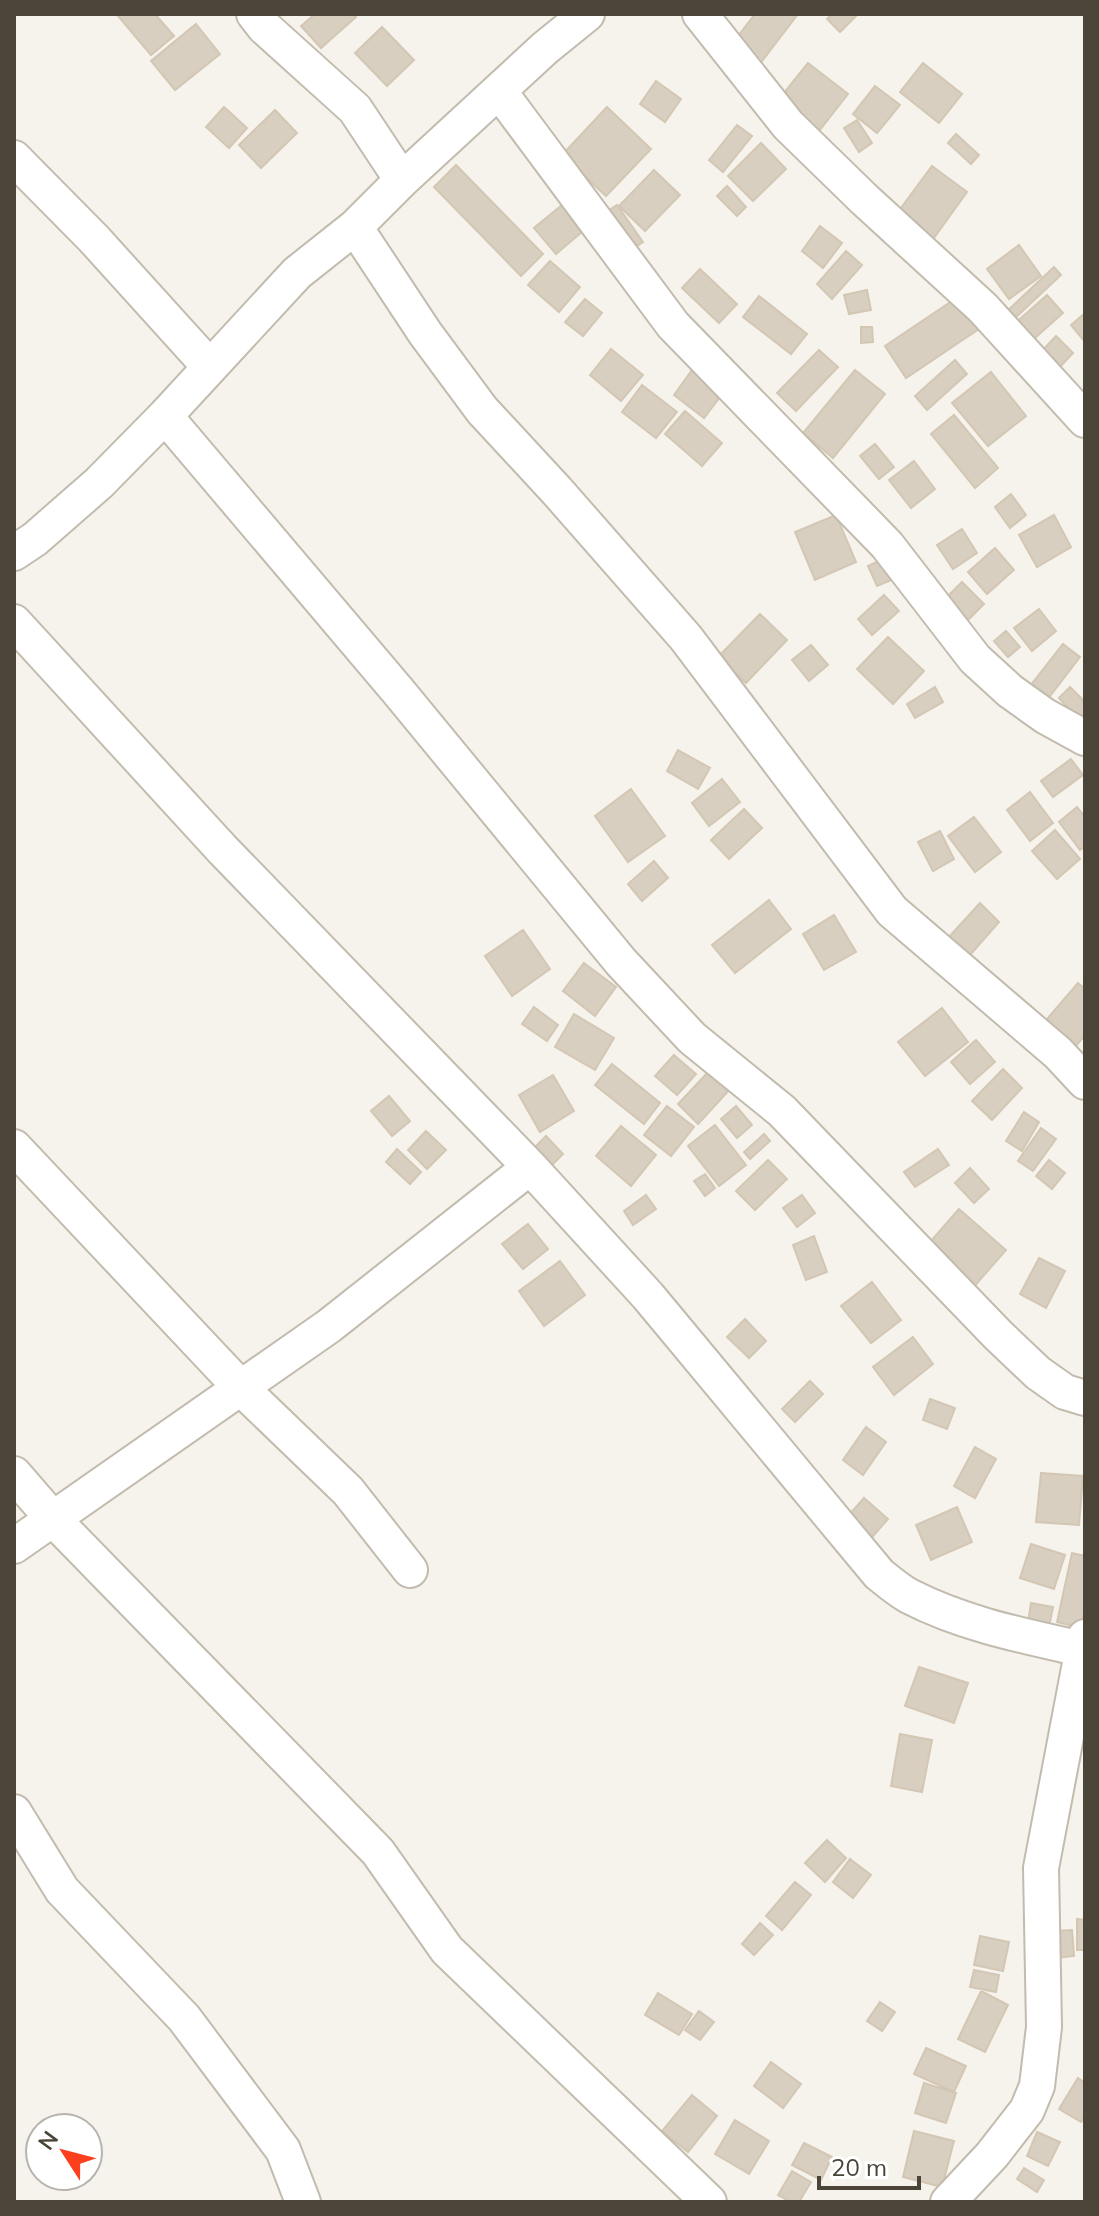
<svg xmlns="http://www.w3.org/2000/svg" width="1099" height="2216" font-family="Mulish,sans-serif">
	<style>
		.building { fill: #d8cfc1; stroke: #d3c7b4; stroke-width: 2 }
		.lines { fill: none; stroke-linecap: round; stroke-linejoin: round }
		.street-casing { stroke: #c2bbae; stroke-width: 38 }
		.street { stroke: #fff; stroke-width: 34 }
	</style>
	<rect width="100%" height="100%" fill="#f6f3ec"/>
	<path class="building" d="M121 14H155L174 36 151 55 118 16Z
		M315 14H353L356 17 321 48 301 26Z
		M755 14H798L759 65 732 44Z
		M832 14H858L840 32 827 19Z
		M196 24 220 54 175 90 151 61Z
		M382 27 414 60 387 86 355 53Z
		M808 63 848 94 819 131 779 99Z
		M923 63 962 94 939 123 900 92Z
		M656 81 681 99 665 122 640 104Z
		M875 86 900 105 877 133 853 114Z
		M224 107 247 128 229 148 206 127Z
		M607 107 651 149 606 196 562 155Z
		M275 110 297 133 261 168 239 145Z
		M857 120 872 143 859 152 844 128Z
		M737 125 752 136 723 172 709 160Z
		M956 134 979 155 971 164 948 143Z
		M761 143 786 169 753 201 728 176Z
		M456 165 543 254 521 276 434 187Z
		M932 166 967 192 931 242 895 216Z
		M654 170 680 195 645 231 619 206Z
		M727 186 746 207 737 216 717 196Z
		M567 201 589 226 556 254 534 228Z
		M617 205 643 242 627 253 601 216Z
		M820 226 842 243 823 268 802 251Z
		M1019 245 1041 276 1009 299 987 269Z
		M846 251 862 265 832 299 817 284Z
		M550 261 580 287 559 312 528 285Z
		M1054 267 1061 275 1013 320 1006 312Z
		M700 269 737 304 719 323 682 288Z
		M867 290 871 310 849 314 844 295Z
		M1047 295 1063 313 1026 346 1010 328Z
		M759 296 807 334 791 354 743 317Z
		M958 297 979 329 906 378 885 346Z
		M585 299 602 313 583 336 565 322Z
		M1085 313V342L1071 325Z
		M861 327H872L873 342 861 343Z
		M1056 336 1073 353 1057 370 1040 353Z
		M611 349 643 375 621 401 590 375Z
		M819 350 838 367 796 411 777 393Z
		M955 360 967 374 927 410 915 396Z
		M692 370 723 393 704 418 674 395Z
		M855 370 885 394 833 458 803 433Z
		M991 372 1026 416 988 446 952 403Z
		M642 385 677 412 656 438 622 412Z
		M685 411 722 443 702 466 665 434Z
		M954 415 998 468 975 488 931 434Z
		M875 444 894 467 879 479 860 456Z
		M914 461 935 489 911 508 889 480Z
		M1011 494 1026 515 1010 528 995 507Z
		M836 515 856 562 815 580 795 532Z
		M1054 515 1071 547 1037 567 1019 535Z
		M962 529 977 553 953 569 937 545Z
		M995 548 1014 570 987 594 968 572Z
		M885 558 894 579 877 586 868 566Z
		M962 582 984 604 968 620 946 598Z
		M884 595 899 611 872 635 858 619Z
		M1039 609 1056 631 1032 651 1014 628Z
		M760 614 787 640 746 683 718 657Z
		M1006 631 1020 647 1008 657 994 641Z
		M888 637 924 671 893 704 857 669Z
		M1063 644 1080 657 1047 700 1030 686Z
		M811 645 828 665 809 681 792 660Z
		M935 687 943 702 915 718 907 704Z
		M1070 687 1085 702V714L1079 720 1059 698Z
		M678 750 710 768 698 789 667 771Z
		M1071 759 1083 775 1053 797 1041 781Z
		M722 779 740 802 709 826 692 803Z
		M631 789 665 836 628 862 595 816Z
		M1030 792 1053 823 1030 841 1007 810Z
		M1077 807 1085 817V846L1080 850 1059 822Z
		M744 809 762 828 729 859 711 840Z
		M974 817 1001 852 975 872 948 836Z
		M1055 830 1080 859 1057 879 1032 851Z
		M940 831 954 859 933 871 918 842Z
		M654 861 668 878 642 901 628 884Z
		M769 900 791 929 735 973 712 945Z
		M980 903 999 922 970 955 949 937Z
		M834 915 856 952 824 970 803 934Z
		M523 930 550 969 512 996 485 956Z
		M584 963 616 987 595 1016 563 991Z
		M1078 983 1085 989V1035L1071 1052 1041 1026Z
		M534 1007 558 1025 547 1041 522 1024Z
		M942 1008 968 1042 925 1076 898 1042Z
		M574 1014 614 1038 595 1070 555 1047Z
		M976 1040 995 1062 970 1084 951 1062Z
		M674 1055 696 1074 677 1095 655 1076Z
		M612 1064 660 1103 644 1124 595 1085Z
		M712 1068 732 1087 698 1124 678 1104Z
		M1003 1069 1022 1088 992 1120 972 1101Z
		M553 1075 574 1111 540 1132 519 1095Z
		M389 1096 410 1121 392 1136 371 1111Z
		M667 1106 694 1127 671 1156 644 1135Z
		M736 1106 752 1125 737 1138 721 1119Z
		M1024 1112 1039 1122 1022 1151 1006 1141Z
		M715 1125 746 1165 719 1186 688 1146Z
		M621 1126 656 1155 631 1186 596 1156Z
		M1041 1128 1056 1139 1033 1171 1018 1161Z
		M426 1131 446 1150 427 1169 408 1150Z
		M764 1134 770 1141 750 1159 744 1152Z
		M546 1136 563 1154 552 1165 535 1147Z
		M397 1149 421 1172 410 1184 386 1162Z
		M938 1149 949 1165 915 1187 904 1172Z
		M768 1160 787 1179 755 1210 736 1191Z
		M1049 1160 1065 1173 1052 1189 1036 1176Z
		M970 1168 989 1189 974 1203 955 1183Z
		M705 1174 715 1188 705 1196 694 1181Z
		M646 1195 656 1209 633 1225 624 1211Z
		M802 1195 815 1213 797 1227 783 1208Z
		M959 1209 1006 1250 971 1290 924 1249Z
		M528 1224 548 1249 523 1269 502 1244Z
		M814 1236 827 1272 806 1280 793 1245Z
		M1039 1258 1065 1271 1046 1308 1020 1294Z
		M560 1261 585 1295 544 1326 519 1291Z
		M872 1282 901 1320 871 1343 841 1306Z
		M745 1319 766 1341 749 1358 727 1337Z
		M913 1337 933 1364 894 1395 873 1367Z
		M810 1381 823 1394 795 1422 782 1409Z
		M930 1399 955 1408 947 1429 923 1420Z
		M866 1427 886 1442 863 1475 843 1460Z
		M975 1447 996 1459 975 1498 954 1486Z
		M1041 1473 1083 1476 1079 1525 1036 1522Z
		M864 1498 888 1519 866 1544 842 1523Z
		M957 1507 972 1542 931 1560 916 1525Z
		M1031 1544 1065 1555 1054 1589 1020 1578Z
		M1072 1553 1085 1556V1610L1081 1628 1057 1622Z
		M1031 1603 1053 1607 1049 1627 1028 1623Z
		M919 1667 968 1683 954 1723 905 1706Z
		M900 1734 932 1740 922 1792 891 1786Z
		M827 1840 846 1858 825 1882 805 1863Z
		M850 1859 871 1875 853 1898 833 1882Z
		M795 1882 811 1895 782 1930 766 1916Z
		M1077 1919 1085 1920V1950H1077Z
		M760 1923 773 1935 754 1955 742 1944Z
		M1072 1930 1074 1956 1058 1958 1056 1931Z
		M980 1936 1009 1942 1003 1971 974 1965Z
		M974 1970 999 1975 996 1992 970 1987Z
		M981 1991 1008 2005 985 2052 958 2039Z
		M658 1993 692 2014 679 2035 645 2015Z
		M880 2002 895 2012 882 2031 867 2021Z
		M699 2011 714 2022 700 2040 685 2030Z
		M926 2048 966 2066 954 2092 914 2074Z
		M771 2062 801 2084 783 2108 754 2086Z
		M1078 2078 1085 2083V2116L1081 2122 1059 2109Z
		M924 2083 956 2093 946 2123 915 2113Z
		M692 2095 717 2116 688 2152 662 2131Z
		M735 2120 769 2141 749 2174 715 2154Z
		M914 2131 954 2141 942 2187 903 2177Z
		M1037 2132 1060 2142 1048 2166 1027 2156Z
		M804 2143 832 2157 821 2180 792 2165Z
		M1024 2168 1044 2180 1037 2192 1017 2179Z
		M792 2171 811 2182 799 2202H791L778 2195Z"/>
	<g class="lines">
		<defs>
			<path id="street" d="M254 14 264 27 355 109 402 180
				M700 14 788 125 864 199 983 308 1085 420
				M499 91 673 325 887 545 975 659 1010 691 1045 716 1085 738
				M14 158 94 239 209 366
				M355 227 425 333 482 410 557 491 686 638 892 911 1058 1053 1085 1082
				M165 416 398 691 621 962 692 1038 782 1111 998 1335 1038 1373 1065 1392 1085 1398
				M14 553 35 539 99 483 165 416 297 273 355 227 402 180 545 48 587 14
				M14 622 222 849 530 1167 648 1296 879 1574C889 1582 898 1590 909 1596 963 1624 1024 1636 1082 1649
				M14 1147 241 1388 348 1491 410 1570
				M14 1474 53 1519 378 1852 447 1950 709 2202
				M14 1546 329 1326 530 1167
				M14 1812 62 1890 184 2018 283 2150 303 2202
				M948 2202 992 2155 1027 2110 1037 2086 1044 2027 1041 1868 1085 1637"/>
		</defs>
		<use href="#street" class="street-casing"/>
		<use href="#street" class="street"/>
	</g>
	<rect width="1099" height="2216" fill="none" stroke="#4b4439" stroke-width="32"/>
	<g transform="translate(64 2152) rotate(306)"><circle r="38" fill="#ffffff" stroke="#b7b4b0" stroke-width="2"/>
	<path d="M0-6L14 30L0 20L-14 30Z" fill="#fc3f1d"/>
	<text y="-12" font-size="22" font-weight="bold" text-anchor="middle" fill="#4b4439">N</text>
	</g>
	<path d="M819 2176v12h100v-12" fill="none" stroke="#4b4439" stroke-width="4"/>
	<text x="831" y="2176" font-size="24" fill="#4b4439" stroke="#ffffff" stroke-width="6" paint-order="stroke">20 m</text>
</svg>
